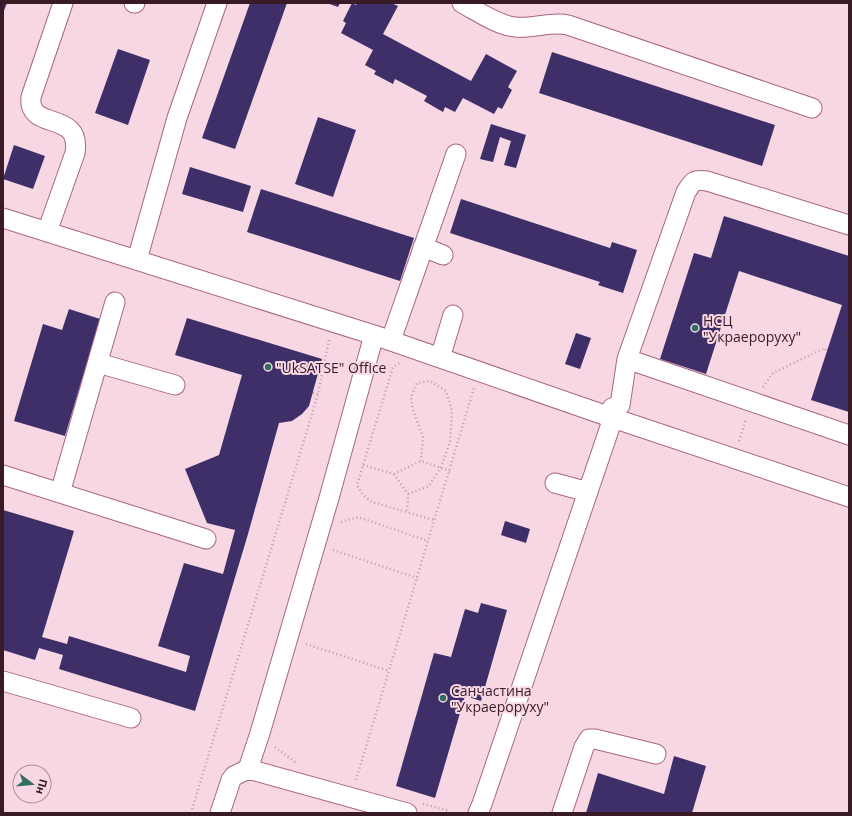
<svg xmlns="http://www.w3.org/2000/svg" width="852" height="816" font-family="'Open Sans',sans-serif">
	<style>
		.building { fill: #3f2f68 }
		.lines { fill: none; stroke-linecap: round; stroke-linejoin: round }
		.minor-casing { stroke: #a96481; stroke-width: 21 }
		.path { stroke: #bb9ca8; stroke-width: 2.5; stroke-dasharray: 1 3; stroke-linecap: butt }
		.minor { stroke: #fff; stroke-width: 19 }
		.poi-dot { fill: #2e6f5e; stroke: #f7d7e3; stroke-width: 1.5 }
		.labels { text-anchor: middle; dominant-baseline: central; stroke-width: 4; stroke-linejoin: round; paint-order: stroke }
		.poi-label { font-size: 14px; fill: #381b27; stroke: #f7d7e3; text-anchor: start }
	</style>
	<rect width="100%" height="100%" fill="#f7d7e3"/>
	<path class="building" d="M3 3H7L3 13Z
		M250 3H287L235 149 202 138Z
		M327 3H340L338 7Z
		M352 3 356 5 357 3H391L398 6 383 34 471 81 486 54 517 71 508 87 512 90 502 109 498 107 494 114 463 98 455 112 445 107 443 112 424 101 427 96 395 79 393 84 374 74 376 71 365 65 373 50 341 33 346 23 343 21Z
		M118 49 150 60 128 125 95 113Z
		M552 52 775 125 762 166 539 93Z
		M318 117 356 130 333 197 295 184Z
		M491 124 526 135 516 168 504 165 511 141 500 137 493 162 480 159Z
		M14 145 45 156 33 189 3 179Z
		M190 167 251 186 243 212 182 194Z
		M261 189 414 238 400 281 247 232Z
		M461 199 610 248 612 242 637 250 623 293 598 285 600 282 450 233Z
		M724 216 849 256V412L811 400 842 305 739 271 706 374 660 359 694 253 711 258Z
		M69 309 100 319 65 436 14 421 43 324 62 330Z
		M187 318 322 359 309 406 302 414 292 421 279 423 248 534 195 711 59 669 63 655 39 648 35 660 3 650V510L74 531 42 637 67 644 69 636 186 672 190 656 158 646 184 563 223 574 235 530 207 523 185 469 219 455 242 375 175 355Z
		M576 333 591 338 580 369 565 364Z
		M505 521 530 529 526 543 501 535Z
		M481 603 507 610 481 701 465 696 435 798 396 786 434 653 451 657 465 609 478 613Z
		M674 756 706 766 692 813H586L598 773 664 794Z"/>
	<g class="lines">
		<defs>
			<path id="minor" d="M134 3H135
				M462 3C477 11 499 26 515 27 533 29 551 21 568 25L812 108
				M3 218 374 335 613 418 849 497
				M47 232 75 153C82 109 27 132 31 97L63 3
				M423 247 443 255
				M137 260 177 118 217 3
				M391 340 456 154
				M440 358 453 315
				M627 359 849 435
				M98 363 175 385
				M3 475 206 539
				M555 483 588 492
				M60 493 115 302
				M3 681 131 718
				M248 769 407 813
				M220 813 231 780 234 776 248 769 260 733 329 498 374 335
				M478 813 482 804 613 418 612 408 620 405 627 359 686 192C693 181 694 179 707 181L849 225
				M562 813 584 747 589 739H595L656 754"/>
		</defs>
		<use href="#minor" class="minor-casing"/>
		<path class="path" d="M399 363 393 367 357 485 363 495 372 502 434 520
			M763 387 773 373 825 348 827 352
			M313 393 318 394
			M739 441 746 419
			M363 465 394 474 421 461 450 471
			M394 474 408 494 407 512
			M408 494 429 486 441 467 450 442 452 411 446 391 430 381 417 383 411 397 413 410 423 437 421 461
			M341 522 358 517 428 541
			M333 550 417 578
			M306 644 389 671
			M275 747 295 762
			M356 780 474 388
			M423 804 450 811
			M3 812 7 813
			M191 813 318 394 329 340"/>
		<use href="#minor" class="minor"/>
	</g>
	<g class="poi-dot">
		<circle cx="695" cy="328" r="4"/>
		<circle cx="268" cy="367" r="4"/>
		<circle cx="443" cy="698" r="4"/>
	</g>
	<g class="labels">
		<g class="poi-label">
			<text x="703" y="320">НСЦ<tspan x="703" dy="16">"Украероруху"</tspan></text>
			<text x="276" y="367">"UkSATSE" Office</text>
			<text x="451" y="690">Санчастина<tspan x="451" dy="16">"Украероруху"</tspan></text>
		</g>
	</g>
	<rect width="852" height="816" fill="none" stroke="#381b27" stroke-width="8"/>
	<g transform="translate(32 784) rotate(106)"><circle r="19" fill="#f7d7e3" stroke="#ab8c98"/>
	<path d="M0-3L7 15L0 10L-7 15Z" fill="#2e6f5e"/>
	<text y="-6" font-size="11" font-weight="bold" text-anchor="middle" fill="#381b27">Пн</text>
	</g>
</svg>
